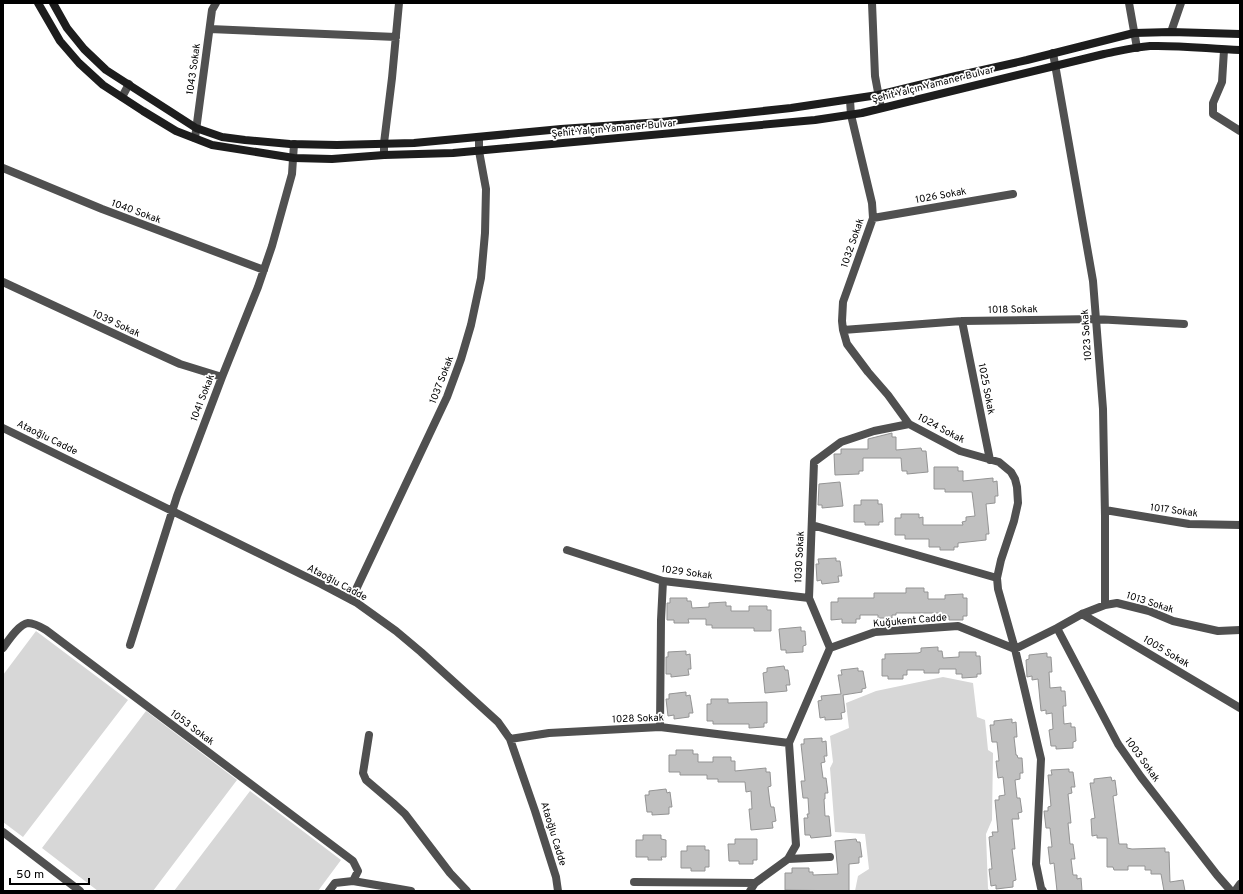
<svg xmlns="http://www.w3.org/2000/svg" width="1243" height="894" font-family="Overpass,sans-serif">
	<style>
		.green { fill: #d7d7d7 }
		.building { fill: #c0c0c0; stroke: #949494 }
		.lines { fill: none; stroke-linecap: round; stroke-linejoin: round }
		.street { stroke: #505050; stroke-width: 8 }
		.secondary { stroke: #1d1d1d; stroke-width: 8 }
		.labels { text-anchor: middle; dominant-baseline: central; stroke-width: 3.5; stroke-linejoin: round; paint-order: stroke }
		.street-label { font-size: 10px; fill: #000; stroke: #fff }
	</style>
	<rect width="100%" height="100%" fill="#fff"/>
	<path class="green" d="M36 631 128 700 23 837 3 822V675Z
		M943 677 973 683 977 717 985 720 988 750 993 753 992 820 986 834 988 889 991 891H855L858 876 869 869 865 834 835 832 830 768 833 762 830 736 849 728 846 703 876 691Z
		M146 711 237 780 153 891H98L42 848Z
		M250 791 341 860 318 891H174Z"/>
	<path class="building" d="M892 433V437H896V450L921 448 922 451H926L928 472 907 474V471H902L901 458H863V471H859V474L835 475 834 454H841V449H868V439Z
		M934 467H958V471H963V481L993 478V482L997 481 998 496H995V503L986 504 989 534H986V540L958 543V547H954V550H940V547H929V539H905V535H895V518H901V514H919V518L923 517V525H963L962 522 966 521V517L975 516 972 492H945V489H934Z
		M840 482 843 506 822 508V505H818L819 484Z
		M861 500H878V504H882L883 522H879V525H865V522H854V505H861Z
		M836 558V561H840L842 576H838L839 582 822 584 821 580 817 581 816 564H819L818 559Z
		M906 588H924V592H928V599H945V595L963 594V598H967V616H963V620H949V616H939V613H896V615H892V618H878V615H860V619H856V623H842V619L831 620V602H838V598H874V593H906Z
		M670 598H687V601H691L692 608 709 607V603L726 602V606H731V611H749V606H767V610H771V631H754V628H712V625H706V619H688L689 623H674V620H667V603H670Z
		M801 627V631H805L806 645 803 646V652L786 653V650H781L779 629Z
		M938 647V651H942L943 658 959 657V652H976V656H980L981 674H977V677L962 678V674H956V669H939V673H924V670H907V675H903V679H888V676H882V659H885V654L918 653 921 652V648Z
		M686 651V655L690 654 691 669H688L689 675 671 677V674H666V657H668V652Z
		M1047 653V657H1051L1052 672H1049L1050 688 1061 687V691H1065L1066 706H1063L1064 724 1071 723V727H1075L1076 741 1073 742V748L1056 749V746H1051L1049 730 1053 729 1052 713 1046 714V710L1041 711 1038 679 1032 680V676L1027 677 1026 660 1029 659V655Z
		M784 666 785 670H788L790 685H786L787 691 765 693 763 673 767 672V668Z
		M858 668V671H863L866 688 862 689V692L843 695 845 712 841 713 842 719 825 720V717L820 718 818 701 822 700 821 696 841 694 838 675H842L841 670Z
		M686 692V696L690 695 693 713H689V717L674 719V715L668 716 666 699H669V694Z
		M711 699H728V703L767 702V723H764V727L749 728V724H713V721H707V704H711Z
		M1012 719V723L1016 722 1017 737H1014L1016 755H1017L1018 758H1022L1023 773H1020V779L1015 780 1017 798H1020L1022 812 1018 813 1019 819H1012L1015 849H1012L1016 880 1013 881V887L996 889V885L991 886 989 869H992L989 837 993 836 992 832H998L995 800H999V796L1005 795 1003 777 998 778 996 761H999L997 742H992L990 725H994V721Z
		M822 738V742L826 741 827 756H824L825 762 821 763 823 778H826L828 793H825V799H824L825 816H829L831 836 811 838 810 835H805L804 818H808L807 814H809L808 798H803L801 781H805L801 744H804V739Z
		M676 750H693V754H698V762H713V757H731V761H735V771L766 768V772H770L771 786 768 787 770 803 771 807H774L776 821 772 822 773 828 751 830 749 809H752L751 791 746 792 745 782H718V779H707V775H680V772H669V755H676Z
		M1069 769V772H1073L1075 787H1071L1072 793 1068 794 1071 823H1068L1070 844H1073L1075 859H1071L1073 875H1077V879L1081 878 1082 891H1057L1054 863 1050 864 1048 847H1052L1050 828H1046L1044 811H1048V807L1051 806 1048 775H1052L1051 770Z
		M1111 777 1112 781 1115 780 1117 795 1113 796 1119 844H1127V848L1132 849 1165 848V852H1169L1170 882 1183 880 1185 891H1164L1161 874H1151V870H1145V866H1128V870H1114L1113 867H1107V838H1097V835L1092 836 1091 819 1095 818 1090 783H1094V779Z
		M666 789 667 793 670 792 672 807H669V814L652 815V812H647L645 795H649V791Z
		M643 835H661V839L666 840V857H661L662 860H648V857H636V840H643Z
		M735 839H757V860H753V864H739V861H729L728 844H735Z
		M856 839 857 842H860L862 857H859V863L849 864V891L785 890V873H792V868H809V872H813V875L838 874 835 841Z
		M687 846H705V850H709V867H705V871H691V868H681V851H687Z"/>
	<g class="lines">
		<path class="street" d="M872 3 875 76 881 108
			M1129 3 1137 48
			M210 29 396 37
			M1171 32 1181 3
			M1224 50 1222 82 1213 103V114L1240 131
			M1053 53 1093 281 1103 409 1105 516V605
			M122 97 129 84
			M850 100 851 115 872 203 873 218 843 302 842 321 843 330 847 344 868 372 888 395 909 424 960 451 999 462 1011 472 1015 479 1017 487 1018 503 1014 521 1001 560 997 578 998 589 1015 649 1057 628 1082 614 1105 605 1117 603 1149 611 1173 621 1218 631 1240 630
			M195 138 212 10 216 3
			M384 155V143L392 78 399 3
			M3 168 102 209 264 270
			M873 218 1013 194
			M3 282 145 348 180 364 222 377
			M962 321 990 460
			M843 330 962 321 1095 319 1184 324
			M3 428 321 584 357 603 396 631 421 652 498 722 510 739 535 811 556 877 558 891
			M1105 510 1189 524 1240 525
			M812 525 997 578
			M567 550 663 581 809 598
			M351 600 447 397 461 359 471 325 481 278 485 233 486 189 479 151V138
			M1082 614 1240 708
			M1057 628 1118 744 1141 777 1217 875 1231 891
			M130 645 177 496 222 377 258 287 272 246 292 174 294 144
			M3 648C8 641 19 624 28 623 34 623 41 627 46 630L353 861 358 871 353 881
			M830 648 809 598 814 462 841 442 874 431 909 424
			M660 727 661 620 663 581
			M369 735 363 773 366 780 393 803 405 814 450 873 467 891
			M510 739 549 733 660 727 789 743
			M3 832 80 891
			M788 859 830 857
			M634 882 755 883
			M329 891 335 883 353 881 411 891
			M750 891 755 883 788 859 796 845 789 743 830 648 875 632 958 626 1015 649 1041 759 1036 864 1041 888 1043 891
			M1235 891 1240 884"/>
		<path class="secondary" d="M38 3 60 41 79 63 103 85 143 111 176 131 212 145 294 158 332 159 384 155 453 153 815 120 862 113 1104 54C1119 51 1135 47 1150 46 1180 45 1210 49 1240 50
			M53 3 67 28 84 49 106 70 196 128 222 137 245 140 290 144 337 145 414 143 561 129 661 122 791 108 878 95 956 76 1027 60 1134 33 1171 32 1240 34"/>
	</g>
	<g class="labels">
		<g class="street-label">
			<text transform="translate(194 69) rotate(-82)">1043 Sokak</text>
			<text transform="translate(933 85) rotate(-14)">Şehit Yalçın Yamaner Bulvar</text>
			<text transform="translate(614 129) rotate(-5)">Şehit Yalçın Yamaner Bulvar</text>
			<text transform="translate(941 196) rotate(-10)">1026 Sokak</text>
			<text transform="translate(136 212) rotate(20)">1040 Sokak</text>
			<text transform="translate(853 243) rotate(-71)">1032 Sokak</text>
			<text transform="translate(1013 310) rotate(-1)">1018 Sokak</text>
			<text transform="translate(116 324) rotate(25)">1039 Sokak</text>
			<text transform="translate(1087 335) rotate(-94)">1023 Sokak</text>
			<text transform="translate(442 380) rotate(-69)">1037 Sokak</text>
			<text transform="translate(986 389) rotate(79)">1025 Sokak</text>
			<text transform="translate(203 398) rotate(-69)">1041 Sokak</text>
			<text transform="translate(941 429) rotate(28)">1024 Sokak</text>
			<text transform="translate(47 438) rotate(26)">Ataoğlu Cadde</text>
			<text transform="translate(1174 511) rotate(8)">1017 Sokak</text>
			<text transform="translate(800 557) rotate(-87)">1030 Sokak</text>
			<text transform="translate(687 573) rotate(8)">1029 Sokak</text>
			<text transform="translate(337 583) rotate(28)">Ataoğlu Cadde</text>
			<text transform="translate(1150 603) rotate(18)">1013 Sokak</text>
			<text transform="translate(910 621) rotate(-5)">Kuğukent Cadde</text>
			<text transform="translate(1166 652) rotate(31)">1005 Sokak</text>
			<text transform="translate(638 719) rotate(-2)">1028 Sokak</text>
			<text transform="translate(192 728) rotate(37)">1053 Sokak</text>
			<text transform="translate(1142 760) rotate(54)">1003 Sokak</text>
			<text transform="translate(553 834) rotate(73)">Ataoğlu Cadde</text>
		</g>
	</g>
	<rect width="1243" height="894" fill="none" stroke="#000000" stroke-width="8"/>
	<path d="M10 878v6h79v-6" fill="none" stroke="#000000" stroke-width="2"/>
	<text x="16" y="878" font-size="12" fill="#000000" stroke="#ffffff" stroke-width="3" paint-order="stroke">50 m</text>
</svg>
